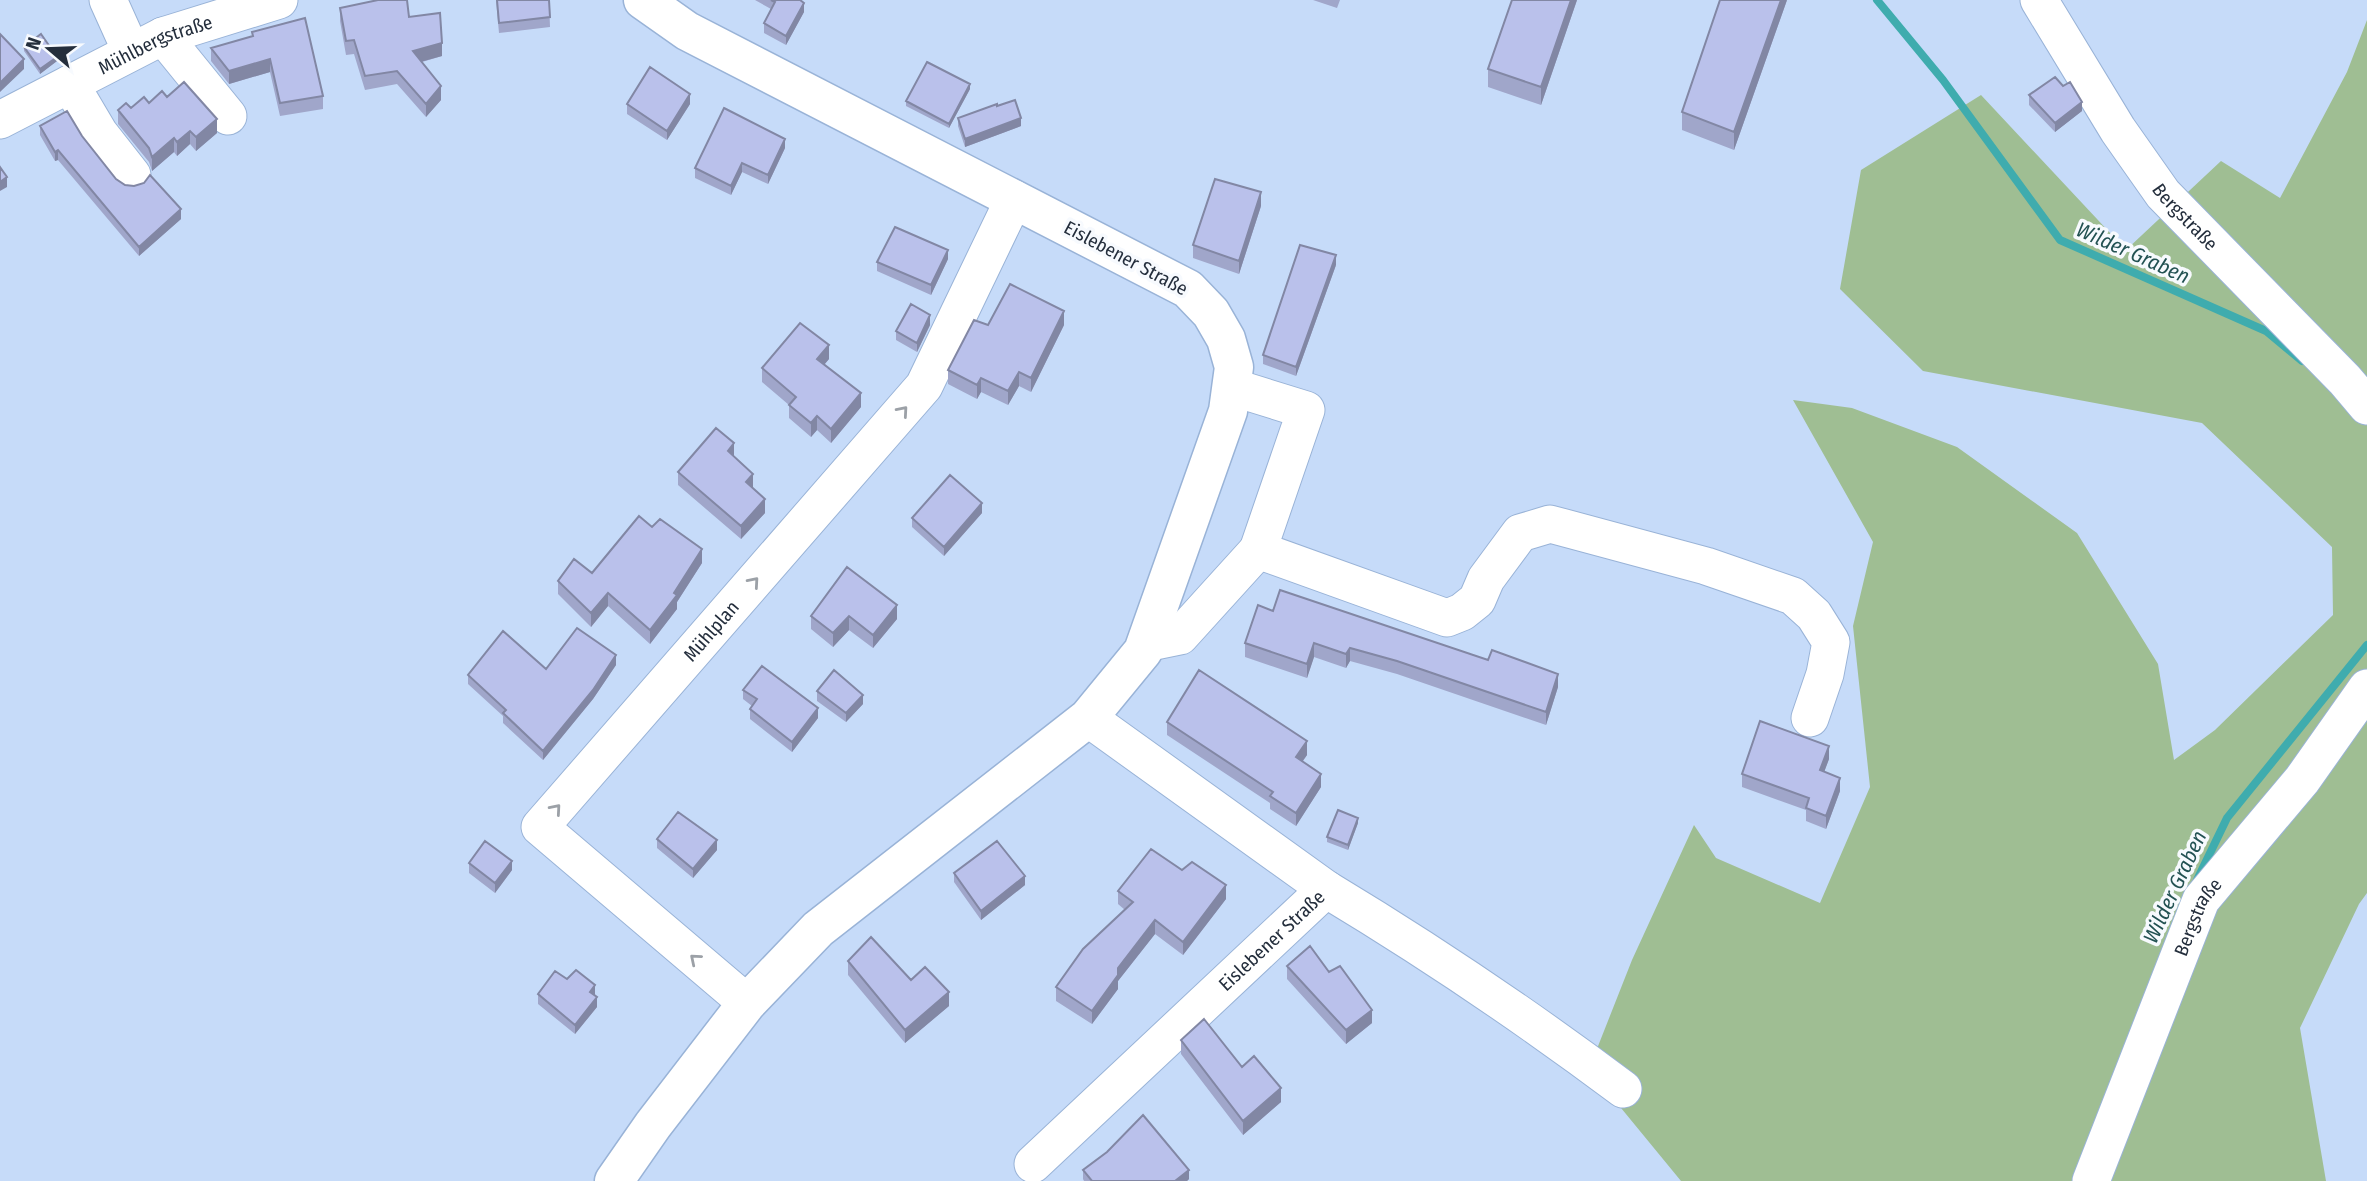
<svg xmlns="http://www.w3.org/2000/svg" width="2367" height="1181" font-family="'Fira Sans Condensed',sans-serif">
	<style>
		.green { fill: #9fbe93 }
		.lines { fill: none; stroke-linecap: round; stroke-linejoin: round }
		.stream { stroke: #3facae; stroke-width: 8 }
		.minor-casing { stroke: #99b3d7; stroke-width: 39 }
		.major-casing { stroke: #99b3d7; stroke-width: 41 }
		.minor { stroke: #fff; stroke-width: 37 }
		.major { stroke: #fff; stroke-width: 38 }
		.wall { fill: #a0a6ca }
		.shaded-wall { fill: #8287a4 }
		.building { fill: #bac1eb; stroke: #8287a4; stroke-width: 2 }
		.oneway { stroke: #9ca1a7 }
		.labels { text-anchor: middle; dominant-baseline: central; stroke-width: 7; stroke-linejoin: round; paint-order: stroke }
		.street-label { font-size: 19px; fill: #242e3c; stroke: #f7fafe }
		.water-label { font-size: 21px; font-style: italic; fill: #235253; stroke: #f7fafe }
	</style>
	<rect width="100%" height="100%" fill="#c6dbf9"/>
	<path class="green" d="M2367 20V893L2359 904 2300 1028 2326 1181H1681L1589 1069 1632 960 1694 825 1716 858 1820 903 1870 787 1853 626 1873 542 1793 400 1852 408 1957 447 2077 533 2158 664 2174 760 2215 730 2333 615 2332 547 2202 423 1923 371 1840 289 1861 170 1981 95 2126 250 2221 161 2280 198 2347 72Z"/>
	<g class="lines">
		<path class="stream" d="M1877 0 1943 80 2060 240 2266 331 2302 361
			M2197 880 2227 818 2367 645"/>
		<defs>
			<g id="minor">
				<path d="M108 0 131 51"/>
				<path id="s1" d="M2039 0 2118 130 2163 194 2345 380 2367 406"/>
				<path d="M163 36 228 116"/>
				<path d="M70 84 99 133 132 175"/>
				<path id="s2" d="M0 120 163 36 279 0"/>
				<path d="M1232 387 1306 410 1258 550 1447 618 1462 612 1477 600 1486 579 1520 533 1550 524 1706 566 1793 596 1814 615 1831 642 1825 674 1810 718"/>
				<path d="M1146 643 1180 636 1258 550"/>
				<path d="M1326 889C1429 951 1527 1017 1623 1089"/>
				<path id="s3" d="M747 1003 540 827 924 386 1014 199"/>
				<path id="s4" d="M1033 1164 1326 889 1088 718"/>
				<path id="s5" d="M2091 1181 2201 900 2302 780 2367 688"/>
			</g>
			<path id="major" d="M614 1181 653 1125 747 1003 818 929 1088 718 1143 651 1228 411 1234 367 1226 339 1211 313 1188 289 687 31 643 0"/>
		</defs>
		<use href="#minor" class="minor-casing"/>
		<use href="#major" class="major-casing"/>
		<use href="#minor" class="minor"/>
		<use href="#major" class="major"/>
	</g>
	<path class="wall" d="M496 0H549L550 27 499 33Z
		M755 0H800L804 12 786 45 764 33V23L771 9Z
		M1313 0H1340L1337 8Z
		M1577 0 1541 105 1488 87V69Z
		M1787 0 1734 150 1682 130V112Z
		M340 8 409 17 442 56 422 62 441 100 426 117 397 84 365 90 354 54 346 55 340 21Z
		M252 32 323 96V109L280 116 270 72 229 84 211 61V48L252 37Z
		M24 47 57 61 40 74 24 51Z
		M970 89 949 128 906 106V101Z
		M2029 95 2082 111 2055 132 2029 105Z
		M167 97 217 133 196 151 190 144 177 156 174 152 152 171 149 162 118 124V110L131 108Z
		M627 104H690L667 140 627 114Z
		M958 118 1021 126 965 147 958 126Z
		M40 126 82 136 116 179 181 219 139 256 58 160 55 161 40 135Z
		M785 148 768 184 742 172 731 195 695 178V168Z
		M1261 206 1239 274 1193 258V245Z
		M948 259 931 295 877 271V262Z
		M1336 265 1296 376 1263 364V355Z
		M930 325 917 352 896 340V331Z
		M988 325H1064L1031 392 1019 386 1008 405 981 392 977 399 948 384V370Z
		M829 359 824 365 861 407 831 443 817 430 811 437 789 418V405L762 382V368Z
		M734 457 753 488 765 513 741 539 678 485V472Z
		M982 513 944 556 912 527V518Z
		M652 527 702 563 677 602V609L650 644 608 606 591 627 558 594V581L592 573Z
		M847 567 897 619 873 648 849 630 833 647 811 629V616Z
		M1273 611 1558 687 1546 725 1397 674 1350 661 1346 668 1314 657 1307 678 1245 657V643Z
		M616 665 593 699 543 760 503 723V716L468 684V675Z
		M743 690 818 718 792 752 750 719V709L752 706 743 699Z
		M817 691 863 704 846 722 817 701Z
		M1167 722 1307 755 1303 761 1321 787 1296 826 1270 809V803L1167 735Z
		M1829 759 1824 772 1840 791 1826 829 1806 821V810L1742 787V774Z
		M1358 823 1348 850 1327 842V837Z
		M657 839 717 850 693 878 657 848Z
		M469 863 512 870 495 893 469 873Z
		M954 873 1025 885 981 920 954 882Z
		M1118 891 1226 899 1183 955 1155 934 1118 981V989L1092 1024 1056 1001V987L1125 910 1118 904Z
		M848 961 911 980 949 1006 905 1043 848 975Z
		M1287 966 1329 972 1372 1023 1346 1044 1287 979Z
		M567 979 595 994 597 1007 575 1034 538 1004V994Z
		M1181 1040 1242 1067 1281 1102 1243 1135 1181 1054Z
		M1083 1170 1189 1179 1187 1181H1084L1083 1179Z"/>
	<path class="shaded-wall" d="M1571 0H1577L1541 105V87Z
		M1781 0H1787L1734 150V132Z
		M804 3V12L786 45V36Z
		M442 43V56L413 64V51Z
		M57 57V61L40 74V69Z
		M24 59V69L0 92V83Z
		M270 59V72L229 84V71Z
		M970 84V89L949 128V124Z
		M441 86V100L426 117V104Z
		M690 94V104L667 140V131Z
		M2082 102V111L2055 132V123Z
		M1021 118V126L965 147V139Z
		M217 119V133L196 151V137Z
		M190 131V144L177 156V142Z
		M174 138V152L152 171V157Z
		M785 139V148L768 184V175Z
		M58 150V160L55 161V152Z
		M742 163V172L731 195V186Z
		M7 177V187L0 191V182Z
		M1261 192V206L1239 274V261Z
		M181 209V219L139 256V247Z
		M948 250V259L931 295V285Z
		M1336 255V265L1296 376V367Z
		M1064 311V325L1031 392V378Z
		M930 315V325L917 352V343Z
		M829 345V359L817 373V359Z
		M1019 372V386L1008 405V391Z
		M981 378V392L977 399V385Z
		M861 393V407L831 443V429Z
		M817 416V430L811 437V423Z
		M734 443V457L728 451Z
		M753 474V488L746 482Z
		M765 499V513L741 539V526Z
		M982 503V513L944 556V547Z
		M702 549V563L677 602V609L650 644V630Z
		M608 593V606L591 627V613Z
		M897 605V619L873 648V635Z
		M849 616V630L833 647V633Z
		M1314 643V657L1307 678V664Z
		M1350 648V661L1346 668V654Z
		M616 655V665L593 699 543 760V751Z
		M1558 674V687L1546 725V712Z
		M863 695V704L846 722V713Z
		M818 708V718L792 752V742Z
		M1307 741V755L1296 770V757Z
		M1829 746V759L1820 783V770Z
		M1321 774V787L1296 826V813Z
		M1840 778V791L1826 829V816Z
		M1358 818V823L1348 850V845Z
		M717 840V850L693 878V869Z
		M512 861V870L495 893V883Z
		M1025 876V885L981 920V911Z
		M1226 885V899L1183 955V942Z
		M1155 920V934L1118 981V989L1092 1024V1011L1118 968Z
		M595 985V994L590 1001V992Z
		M949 992V1006L905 1043V1030Z
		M597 997V1007L575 1034V1025Z
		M1372 1010V1023L1346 1044V1030Z
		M1281 1088V1102L1243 1135V1121Z
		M1189 1170V1179L1187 1181H1175Z"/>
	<path class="building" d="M378 0H407L409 17 440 13 442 43 413 51 441 86 426 104 397 71 365 76 354 40 346 41 340 8Z
		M497 0H549L550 17 499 23Z
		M771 0H800L804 3 786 36 764 23 775 2Z
		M1512 0H1571L1541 87 1488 69Z
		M1720 0H1781L1734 132 1682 112Z
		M305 18 323 96 280 103 270 59 229 71 211 48 253 36 252 32Z
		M0 34 24 59 0 83Z
		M41 34 57 57 40 69 24 47Z
		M927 62 970 84 949 124 906 101Z
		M650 67 690 94 667 131 627 104Z
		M2055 77 2063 86 2070 82 2082 102 2055 123 2029 95Z
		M184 82 217 119 196 137 190 131 177 142 174 138 152 157 149 148 118 110 126 103 131 108 144 97 149 103 162 91 167 97Z
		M1015 100 1021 118 965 139 958 118 997 104V106Z
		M724 108 785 139 768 175 742 163 731 186 695 168Z
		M67 111 82 136 116 179 125 185 134 186 144 183 150 175 181 209 139 247 58 150 55 152 40 126Z
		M0 167 7 177 0 182Z
		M1215 179 1261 192 1239 261 1193 245Z
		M895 227 948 250 931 285 877 262Z
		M1300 245 1336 255 1296 367 1263 355Z
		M1010 284 1064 311 1031 378 1019 372 1008 391 981 378 977 385 948 370 974 320 988 325Z
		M911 304 930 315 917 343 896 331Z
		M800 323 829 345 817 359 861 393 831 429 817 416 811 423 789 405 796 397 762 368Z
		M716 428 734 443 728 451 753 474 746 482 765 499 741 526 678 472Z
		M950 475 982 503 944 547 912 518Z
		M639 516 652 527 660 519 702 549 674 593 677 595 650 630 608 593 591 613 558 581 574 559 592 573Z
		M847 567 897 605 873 635 849 616 833 633 811 616Z
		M1280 590 1488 660 1492 650 1558 674 1546 712 1397 661 1350 648 1346 654 1314 643 1307 664 1245 643 1258 605 1273 611Z
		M577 628 616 655 593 690 543 751 503 713 506 710 468 675 503 631 546 669Z
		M762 666 818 708 792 742 750 709 757 699 743 690Z
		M834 670 863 695 846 713 817 691Z
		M1199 670 1307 741 1296 757 1321 774 1296 813 1270 796 1273 792 1167 722Z
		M1760 721 1829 746 1820 770 1840 778 1826 816 1806 808 1809 798 1742 774Z
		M1338 810 1358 818 1348 845 1327 837Z
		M678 812 717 840 693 869 657 839Z
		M485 841 512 861 495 883 469 863Z
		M997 841 1025 876 981 911 954 873Z
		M1151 849 1182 870 1192 862 1226 885 1183 942 1155 920 1118 968V975L1092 1011 1056 987 1083 949 1133 902 1118 891Z
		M871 937 911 980 925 967 949 992 905 1030 848 961Z
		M1310 946 1329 972 1340 966 1372 1010 1346 1030 1287 966Z
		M576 970 595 985 590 992 597 997 575 1025 538 994 555 971 567 979Z
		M1204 1019 1242 1067 1254 1056 1281 1088 1243 1121 1181 1040Z
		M1143 1115 1189 1170 1175 1181H1092L1083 1170 1107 1152Z"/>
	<defs><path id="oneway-chevron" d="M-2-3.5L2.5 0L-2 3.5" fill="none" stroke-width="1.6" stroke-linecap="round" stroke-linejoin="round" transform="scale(1.75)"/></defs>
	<g class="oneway">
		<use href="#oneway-chevron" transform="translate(903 411) rotate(-49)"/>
		<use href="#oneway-chevron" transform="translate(754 582) rotate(-49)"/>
		<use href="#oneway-chevron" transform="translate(556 809) rotate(-49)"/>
		<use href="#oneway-chevron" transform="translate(695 959) rotate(-140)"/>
	</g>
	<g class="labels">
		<g class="street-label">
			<text stroke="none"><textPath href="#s2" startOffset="173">Mühlbergstraße</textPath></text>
			<text stroke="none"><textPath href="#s1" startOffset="262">Bergstraße</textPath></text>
			<text transform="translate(1126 258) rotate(28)">Eislebener Straße</text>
			<text stroke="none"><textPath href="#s3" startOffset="532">Mühlplan</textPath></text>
			<text stroke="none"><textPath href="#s5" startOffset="285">Bergstraße</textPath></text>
			<text stroke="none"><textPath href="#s4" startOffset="327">Eislebener Straße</textPath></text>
		</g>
		<g class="water-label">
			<text transform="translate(2133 253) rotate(24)">Wilder Graben</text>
			<text transform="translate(2175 887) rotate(-65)">Wilder Graben</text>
		</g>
	</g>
	<g transform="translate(49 49) rotate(289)" stroke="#f7fafe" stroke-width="5" paint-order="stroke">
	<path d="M0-5L12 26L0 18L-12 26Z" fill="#242e3c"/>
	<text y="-10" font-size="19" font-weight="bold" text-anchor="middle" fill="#242e3c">N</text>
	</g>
</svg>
